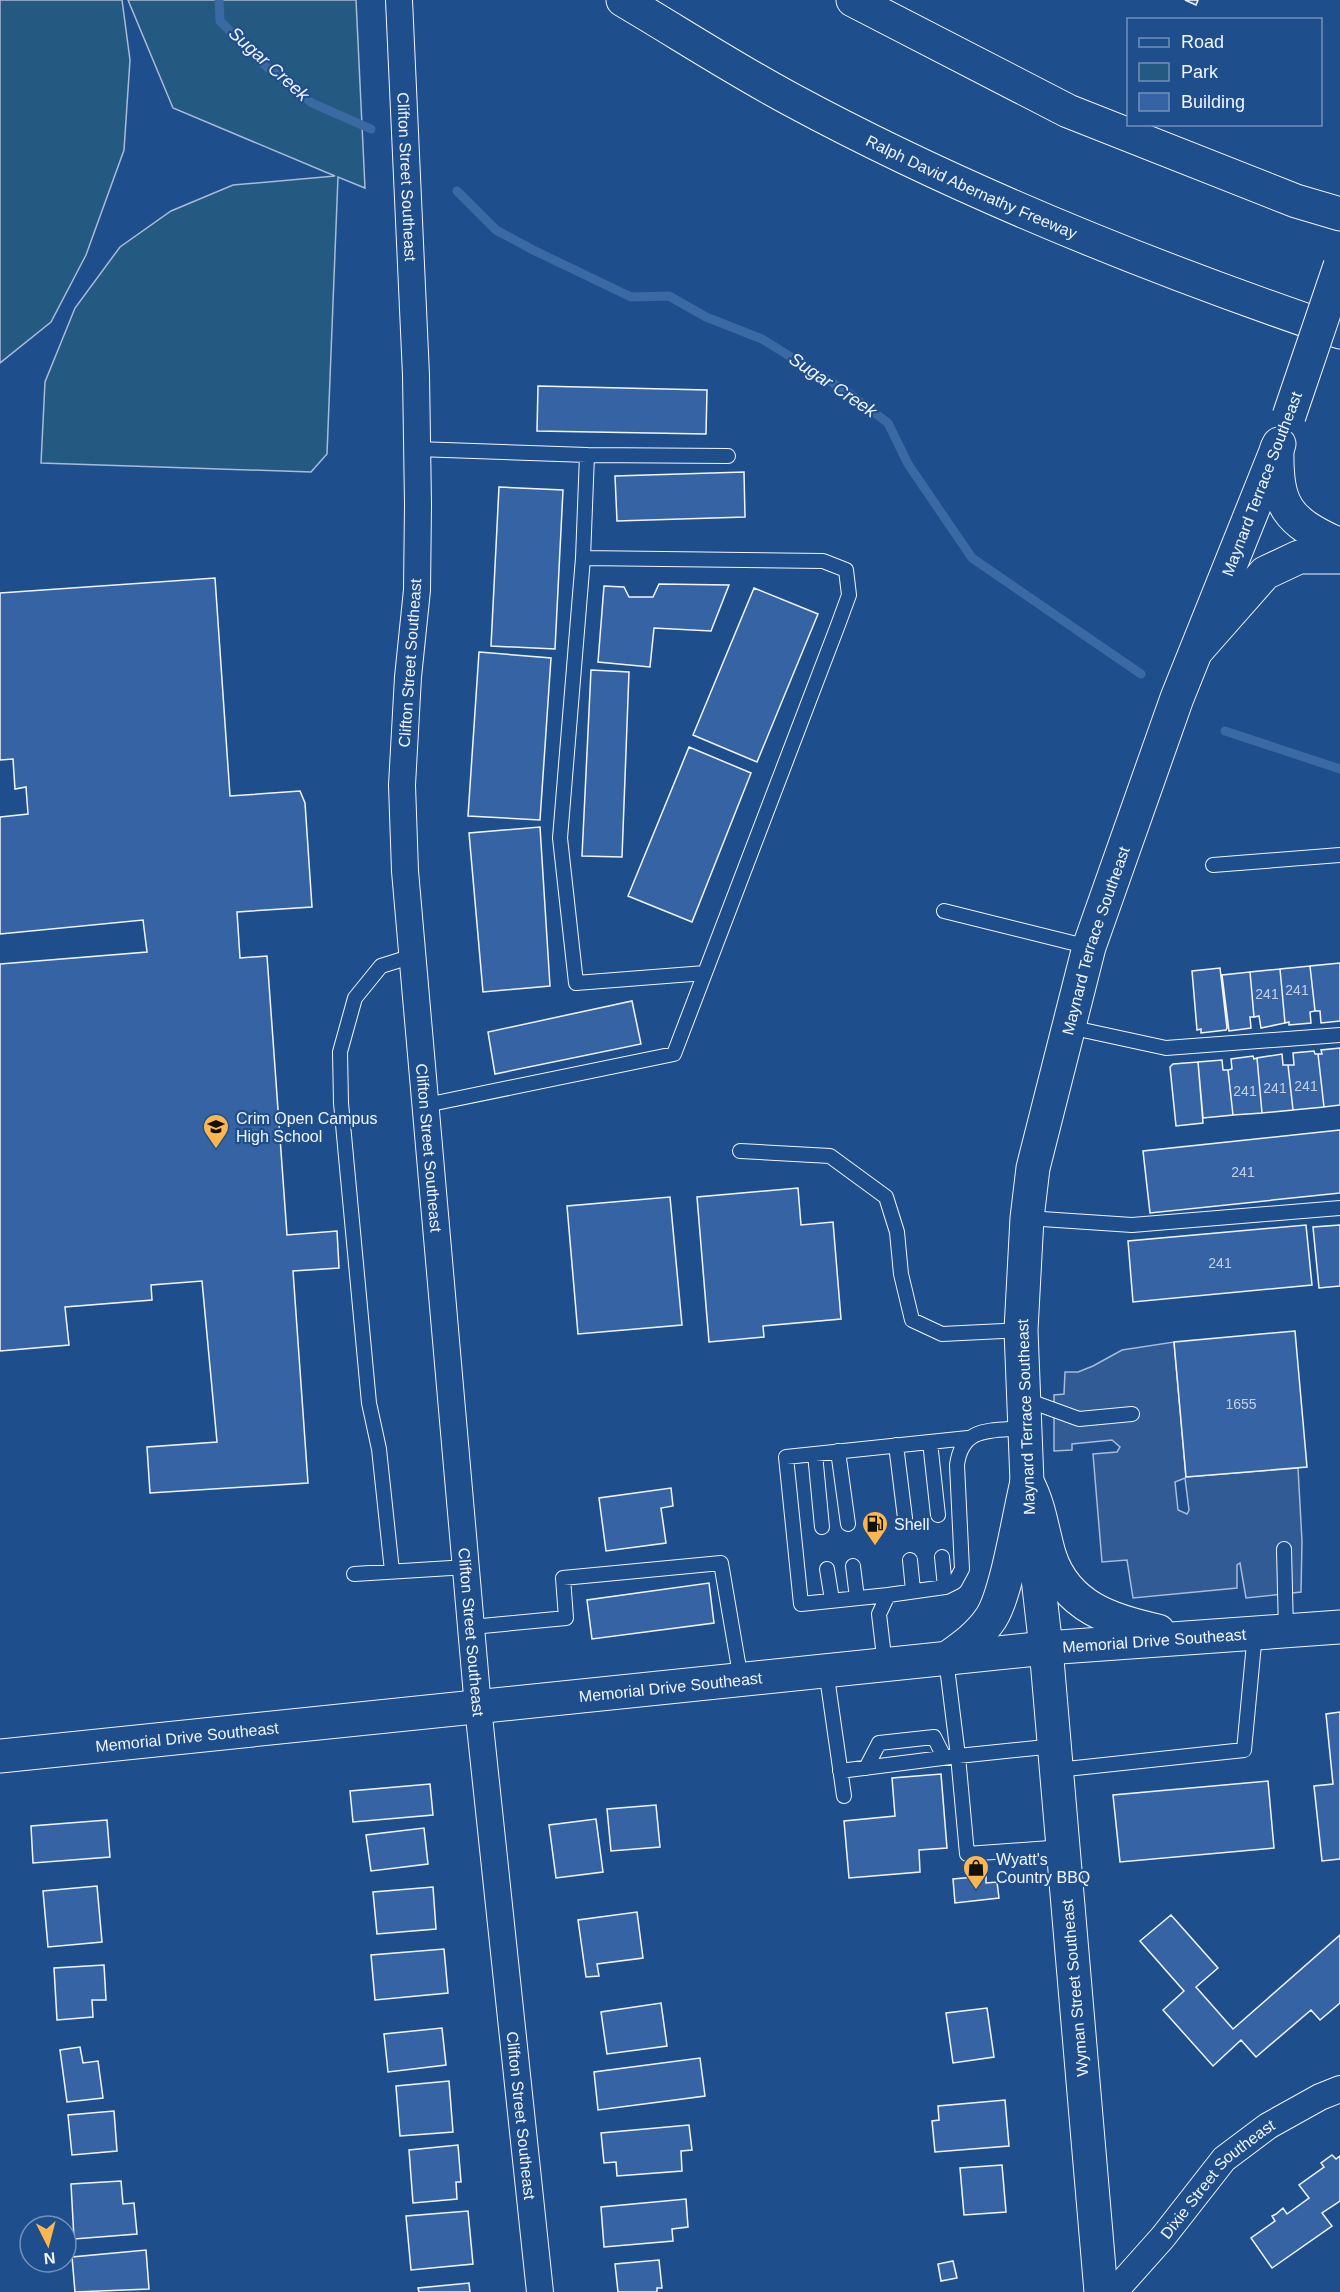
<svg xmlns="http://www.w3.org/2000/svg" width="1340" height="2292" font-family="Helvetica,sans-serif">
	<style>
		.green { fill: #245a82; stroke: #a8bbd7; stroke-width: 1.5 }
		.parking { fill: #305b95; stroke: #a8bbd7; stroke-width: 1.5; fill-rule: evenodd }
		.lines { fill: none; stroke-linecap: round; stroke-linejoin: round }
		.stream { stroke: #3b69a3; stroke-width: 9 }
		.building { fill: #3563a3; stroke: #f2f6ff; stroke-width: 1.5 }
		.lane-casing { stroke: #f2f6ff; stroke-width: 16 }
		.street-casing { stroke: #f2f6ff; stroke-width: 28 }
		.secondary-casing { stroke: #f2f6ff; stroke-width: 35 }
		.primary-casing { stroke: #f2f6ff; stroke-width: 35 }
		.highway-casing { stroke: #f2f6ff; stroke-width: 35 }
		.lane { stroke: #1f4e8c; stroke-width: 14 }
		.street { stroke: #1f4e8c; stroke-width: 26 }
		.secondary { stroke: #1f4e8c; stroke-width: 33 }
		.primary { stroke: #1f4e8c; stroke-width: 33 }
		.highway { stroke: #1f4e8c; stroke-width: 33 }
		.secondary-bridge-casing { stroke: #f2f6ff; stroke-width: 35; stroke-linecap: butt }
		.secondary-bridge { stroke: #1f4e8c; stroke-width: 33 }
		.labels { text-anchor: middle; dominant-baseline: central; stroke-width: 4.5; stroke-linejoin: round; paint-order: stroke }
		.number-label { font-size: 14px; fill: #c3d1e8 }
		.street-label { font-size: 16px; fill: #f2f6ff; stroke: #1f4e8c }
		.poi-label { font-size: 16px; fill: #f2f6ff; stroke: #1f4e8c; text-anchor: start }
		.water-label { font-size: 18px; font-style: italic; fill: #f2f6ff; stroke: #1f4e8c }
	</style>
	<rect width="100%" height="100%" fill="#1f4e8c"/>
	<path class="green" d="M0 0H122L130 60 124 150 86 255 51 322 0 363Z
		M128 0H356L365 188 338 177 327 454 311 472 41 463 45 382 75 308 120 247 171 211 233 185 335 176 173 108Z"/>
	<path class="parking" d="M1174 1342 1186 1477 1298 1468 1302 1541 1301 1592 1246 1598 1240 1563 1237 1565V1588L1133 1598 1127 1560 1102 1562 1093 1454 1117 1452 1120 1447 1112 1440 1072 1444V1450L1054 1451V1395L1064 1394 1065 1372H1078L1093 1366 1122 1350ZM1185 1478 1189 1510 1187 1514 1178 1510 1175 1482Z"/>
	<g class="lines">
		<path class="stream" d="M219 0 220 21 261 62 312 103 371 129
			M457 191 496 230 533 250 631 297 669 296 706 317 762 339 846 391 888 423 908 464 972 558 1141 674
			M1225 731 1340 769"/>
	</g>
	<path class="building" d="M1185 0H1198L1196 5Z
		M538 386 707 390 706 434 537 431Z
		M744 472 745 517 617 521 615 476Z
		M499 487 563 490 555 649 491 646Z
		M215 578 230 796 300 791 305 803 312 907 237 912 240 958 267 956 287 1235 337 1231 339 1268 293 1271 308 1483 150 1493 147 1447 217 1442 202 1281 151 1285 152 1300 65 1307 69 1345 0 1351V964L147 952 143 920 0 934V817L28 814 26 787 15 789 13 759 0 760V593Z
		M659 584 729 585 711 631 654 628 650 667 598 662 604 586 624 587 629 597H653Z
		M754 588 818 614 757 762 693 735Z
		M479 652 551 658 540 820 468 816Z
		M591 670 629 672 622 857 582 856Z
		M689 747 751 773 692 922 628 896Z
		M540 827 550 986 483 992 469 833Z
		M1340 963V1021L1321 1023 1320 1011H1315L1310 966Z
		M1310 966 1315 1011 1310 1012 1311 1023 1289 1025V1022L1285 1023 1280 969Z
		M1220 968 1227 1028 1226 1030 1201 1033V1029L1197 1030 1192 971Z
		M1280 969 1285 1023 1261 1028 1259 1016 1254 1017 1250 972Z
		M1250 972 1254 1017H1250L1251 1028 1229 1031 1222 975Z
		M632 1001 641 1044 495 1074 488 1032Z
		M1340 1048V1105L1324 1107 1318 1054H1322L1321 1050Z
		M1314 1051 1315 1054H1318L1324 1107 1293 1110 1288 1065H1294L1293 1053Z
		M1282 1054 1283 1065H1288L1293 1110 1262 1113 1257 1058Z
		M1253 1056 1254 1059 1257 1058 1262 1113 1233 1115 1228 1070 1232 1069 1231 1059Z
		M1222 1060 1223 1070H1228L1233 1115 1203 1118 1198 1062Z
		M1198 1062 1203 1123 1176 1126 1170 1067 1173 1064Z
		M1340 1130V1193L1150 1213 1143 1151Z
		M798 1188 801 1225 833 1222 841 1319 763 1326 764 1337 709 1342 697 1197Z
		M670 1197 682 1325 578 1334 567 1206Z
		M1306 1225 1312 1285 1133 1302 1128 1241Z
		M1340 1225V1286L1319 1288 1313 1227Z
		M1295 1331 1307 1467 1186 1477 1174 1342Z
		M671 1488 673 1506 661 1508 666 1543 606 1551 599 1498Z
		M709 1583 714 1623 592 1639 587 1600Z
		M1340 1712V1859L1322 1861 1314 1786 1333 1784 1326 1714Z
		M941 1774 947 1848 919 1850 920 1872 849 1878 844 1821 895 1816 892 1778Z
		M1268 1781 1274 1848 1120 1862 1113 1795Z
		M430 1784 433 1815 353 1822 350 1791Z
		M656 1805 660 1847 611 1851 607 1809Z
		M596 1819 603 1872 556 1878 549 1825Z
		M107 1820 110 1857 33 1863 31 1826Z
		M424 1828 428 1864 371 1871 366 1835Z
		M986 1876V1883L997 1882 999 1898 955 1903 953 1879Z
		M97 1886 102 1942 48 1947 43 1891Z
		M433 1887 436 1929 377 1934 373 1892Z
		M637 1912 643 1958 597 1964 599 1976 586 1977 578 1920Z
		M1171 1915 1218 1968 1196 1987 1233 2029 1340 1935V2003L1320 2020 1311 2010 1256 2057 1241 2040 1213 2066 1163 2010 1184 1991 1140 1941Z
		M444 1949 448 1993 375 2000 371 1955Z
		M104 1965 106 2000H92L93 2017 57 2020 54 1968Z
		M661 2003 667 2046 607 2054 601 2012Z
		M987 2008 994 2057 953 2063 946 2013Z
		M442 2028 446 2065 388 2072 384 2034Z
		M80 2047 83 2063 98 2061 103 2098 67 2102 60 2050Z
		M700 2058 705 2096 598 2110 594 2072Z
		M449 2081 453 2132 400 2136 396 2086Z
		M1005 2100 1009 2146 935 2152 932 2121 939 2120 938 2106Z
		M114 2111 117 2151 72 2155 68 2115Z
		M689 2125 692 2150 681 2151 682 2171 617 2176 616 2162 604 2163 601 2133Z
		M458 2145 461 2182H456L457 2199 413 2203 409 2150Z
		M1332 2155 1336 2159 1340 2156V2201L1322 2213 1332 2226 1272 2268 1251 2238 1275 2221 1272 2216 1276 2214 1283 2208 1287 2214 1309 2198 1299 2185 1324 2167 1321 2163Z
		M1002 2165 1006 2212 964 2215 960 2168Z
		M121 2181 123 2204 134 2203 137 2234 74 2239 71 2184Z
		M686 2199 688 2227 672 2229 673 2241 604 2247 601 2207Z
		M468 2211 473 2264 411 2270 406 2216Z
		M146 2250 149 2289 75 2292 72 2257Z
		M659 2260 662 2288H657V2292H618L615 2264Z
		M953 2261 957 2278 941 2281 938 2264Z
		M469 2283 470 2292H419L418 2288Z"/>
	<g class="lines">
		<defs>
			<path id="lane" d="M417 449 587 455 728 456
				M583 558 587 455
				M1213 865 1340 855
				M944 911 1089 947
				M1069 1027 1166 1048 1340 1035
				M426 1105 674 1054 838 625 849 595 846 570 823 561 583 558 560 838 576 983 705 973
				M740 1151 830 1156 886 1197 897 1232 901 1274 912 1320 942 1334 1021 1330
				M1027 1218 1132 1225 1340 1208
				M1024 1399 1079 1419 1132 1414
				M930 1442 938 1515
				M896 1445 905 1518
				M838 1451 848 1524
				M815 1454 822 1527
				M1284 1549 1286 1631
				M942 1557 945 1587
				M910 1560 913 1590
				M853 1566 857 1598
				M827 1569 832 1600
				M392 1571 379 1449 369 1403 341 1103 340 1052 355 998 381 966 413 956
				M354 1574 467 1567
				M888 1595 801 1604 786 1457 968 1438
				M472 1627 566 1618 563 1578 721 1563 741 1680
				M885 1665 879 1614 888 1595 945 1587 955 1582 962 1569 957 1465C962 1426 991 1431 1024 1428
				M826 1670 844 1796
				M1055 1746 958 1756 967 1854 1063 1847
				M866 1768 879 1743 934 1737 944 1757
				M1057 1770 1244 1750 1255 1633
				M840 1771 958 1756 946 1659"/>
			<g id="street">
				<path id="s1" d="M399 0 416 375 418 505 417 590 408 677 402 785 405 871 478 1707 540 2292"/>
				<path id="s2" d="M1114 2292 1163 2237 1224 2159 1268 2126 1320 2097 1340 2089"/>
			</g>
			<g id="secondary">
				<path id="s3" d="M1101 2292 1046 1648 1027 1482 1021 1330 1027 1218 1033 1168 1089 947 1177 698 1279 444"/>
			</g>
			<g id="primary">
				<path d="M1027 1482C1040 1506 1042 1531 1050 1557 1067 1607 1112 1621 1158 1631"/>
				<path d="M946 1659C963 1647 979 1636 991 1618 1007 1594 1019 1514 1027 1482"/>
				<path id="s4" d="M0 1756 1046 1648 1340 1627"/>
			</g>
			<g id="highway">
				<path id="s5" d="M623 0C679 33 734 69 792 100 966 194 1152 268 1340 332"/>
				<path d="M853 0 1068 111 1296 201 1340 214"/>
				<path d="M1277 448C1276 506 1286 521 1340 545"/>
				<path d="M1198 649 1265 573 1299 557H1340"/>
			</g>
		</defs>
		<use href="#lane" class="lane-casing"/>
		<use href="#street" class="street-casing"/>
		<use href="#secondary" class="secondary-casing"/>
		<use href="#primary" class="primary-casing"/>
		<use href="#highway" class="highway-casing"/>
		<use href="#lane" class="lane"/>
		<use href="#street" class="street"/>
		<use href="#secondary" class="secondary"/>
		<use href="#primary" class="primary"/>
		<use href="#highway" class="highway"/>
		<defs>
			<path id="secondary-bridge" d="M1289 416 1340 266"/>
		</defs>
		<use href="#secondary-bridge" class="secondary-bridge-casing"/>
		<use href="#secondary-bridge" class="secondary-bridge"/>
	</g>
	<defs>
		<symbol id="school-pin" viewBox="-11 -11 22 30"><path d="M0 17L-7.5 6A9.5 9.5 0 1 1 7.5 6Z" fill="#ffb74d" stroke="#1f4e8c"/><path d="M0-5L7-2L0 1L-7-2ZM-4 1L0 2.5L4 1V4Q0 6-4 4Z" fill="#111"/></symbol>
		<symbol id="fuel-pin" viewBox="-11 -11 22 30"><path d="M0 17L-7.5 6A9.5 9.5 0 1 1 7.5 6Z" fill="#ffb74d" stroke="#1f4e8c"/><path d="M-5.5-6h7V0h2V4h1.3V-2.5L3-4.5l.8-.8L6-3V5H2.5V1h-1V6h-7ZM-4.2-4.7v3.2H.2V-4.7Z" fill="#111"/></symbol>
		<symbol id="shop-pin" viewBox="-11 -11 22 30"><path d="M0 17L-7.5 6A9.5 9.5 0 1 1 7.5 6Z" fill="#ffb74d" stroke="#1f4e8c"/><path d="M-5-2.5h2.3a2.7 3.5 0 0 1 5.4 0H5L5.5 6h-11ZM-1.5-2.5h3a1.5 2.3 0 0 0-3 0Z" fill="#111"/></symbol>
	</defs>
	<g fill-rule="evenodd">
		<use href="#school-pin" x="201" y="1112" width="30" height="40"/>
		<use href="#fuel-pin" x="860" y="1509" width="30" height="40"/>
		<use href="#shop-pin" x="961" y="1853" width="30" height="40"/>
	</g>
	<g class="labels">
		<g class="number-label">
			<text x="1297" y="990">241</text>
			<text x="1267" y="994">241</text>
			<text x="1306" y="1086">241</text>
			<text x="1275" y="1088">241</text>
			<text x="1245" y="1091">241</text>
			<text x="1243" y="1172">241</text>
			<text x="1220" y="1263">241</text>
			<text x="1241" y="1404">1655</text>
		</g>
		<g class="street-label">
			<text stroke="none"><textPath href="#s1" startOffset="177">Clifton Street Southeast</textPath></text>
			<text stroke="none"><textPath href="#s5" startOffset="396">Ralph David Abernathy Freeway</textPath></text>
			<text transform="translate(1262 484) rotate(-69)">Maynard Terrace Southeast</text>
			<text transform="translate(410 663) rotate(-86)">Clifton Street Southeast</text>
			<text stroke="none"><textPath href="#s3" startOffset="1364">Maynard Terrace Southeast</textPath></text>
			<text stroke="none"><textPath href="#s1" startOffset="1150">Clifton Street Southeast</textPath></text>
			<text transform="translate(1026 1417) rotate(-92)">Maynard Terrace Southeast</text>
			<text stroke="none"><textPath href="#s1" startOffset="1636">Clifton Street Southeast</textPath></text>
			<text stroke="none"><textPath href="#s4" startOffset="1160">Memorial Drive Southeast</textPath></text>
			<text stroke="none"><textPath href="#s4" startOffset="674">Memorial Drive Southeast</textPath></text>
			<text stroke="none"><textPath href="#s4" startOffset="188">Memorial Drive Southeast</textPath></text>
			<text transform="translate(1075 1988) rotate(-95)">Wyman Street Southeast</text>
			<text stroke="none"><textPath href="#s1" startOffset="2122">Clifton Street Southeast</textPath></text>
			<text stroke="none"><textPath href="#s2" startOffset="154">Dixie Street Southeast</textPath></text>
		</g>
		<g class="poi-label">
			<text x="236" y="1118">Crim Open Campus<tspan x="236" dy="18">High School</tspan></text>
			<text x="894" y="1524">Shell</text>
			<text x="996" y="1859">Wyatt's<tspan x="996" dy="18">Country BBQ</tspan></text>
		</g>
		<g class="water-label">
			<text transform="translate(269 64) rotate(42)">Sugar Creek</text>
			<text transform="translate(833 385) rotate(34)">Sugar Creek</text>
		</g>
	</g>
	<rect x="1127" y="18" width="195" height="108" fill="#1f4e8c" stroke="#7391ba" stroke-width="1.5"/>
	<rect x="1139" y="38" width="30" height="9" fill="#1f4e8c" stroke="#7391ba" stroke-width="1.5"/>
	<text x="1181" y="48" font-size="18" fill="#f2f6ff">Road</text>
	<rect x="1139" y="63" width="30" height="18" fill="#245a82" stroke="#7391ba" stroke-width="1.5"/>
	<text x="1181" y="78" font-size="18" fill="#f2f6ff">Park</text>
	<rect x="1139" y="93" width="30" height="18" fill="#3563a3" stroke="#7391ba" stroke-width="1.5"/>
	<text x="1181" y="108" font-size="18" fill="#f2f6ff">Building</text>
	<g transform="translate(48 2244) rotate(174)"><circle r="28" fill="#1f4e8c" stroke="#7391ba" stroke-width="1.5"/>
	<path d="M0-4.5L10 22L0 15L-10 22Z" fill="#ffb74d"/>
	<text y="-9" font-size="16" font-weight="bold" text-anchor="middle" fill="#f2f6ff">N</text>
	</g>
</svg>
